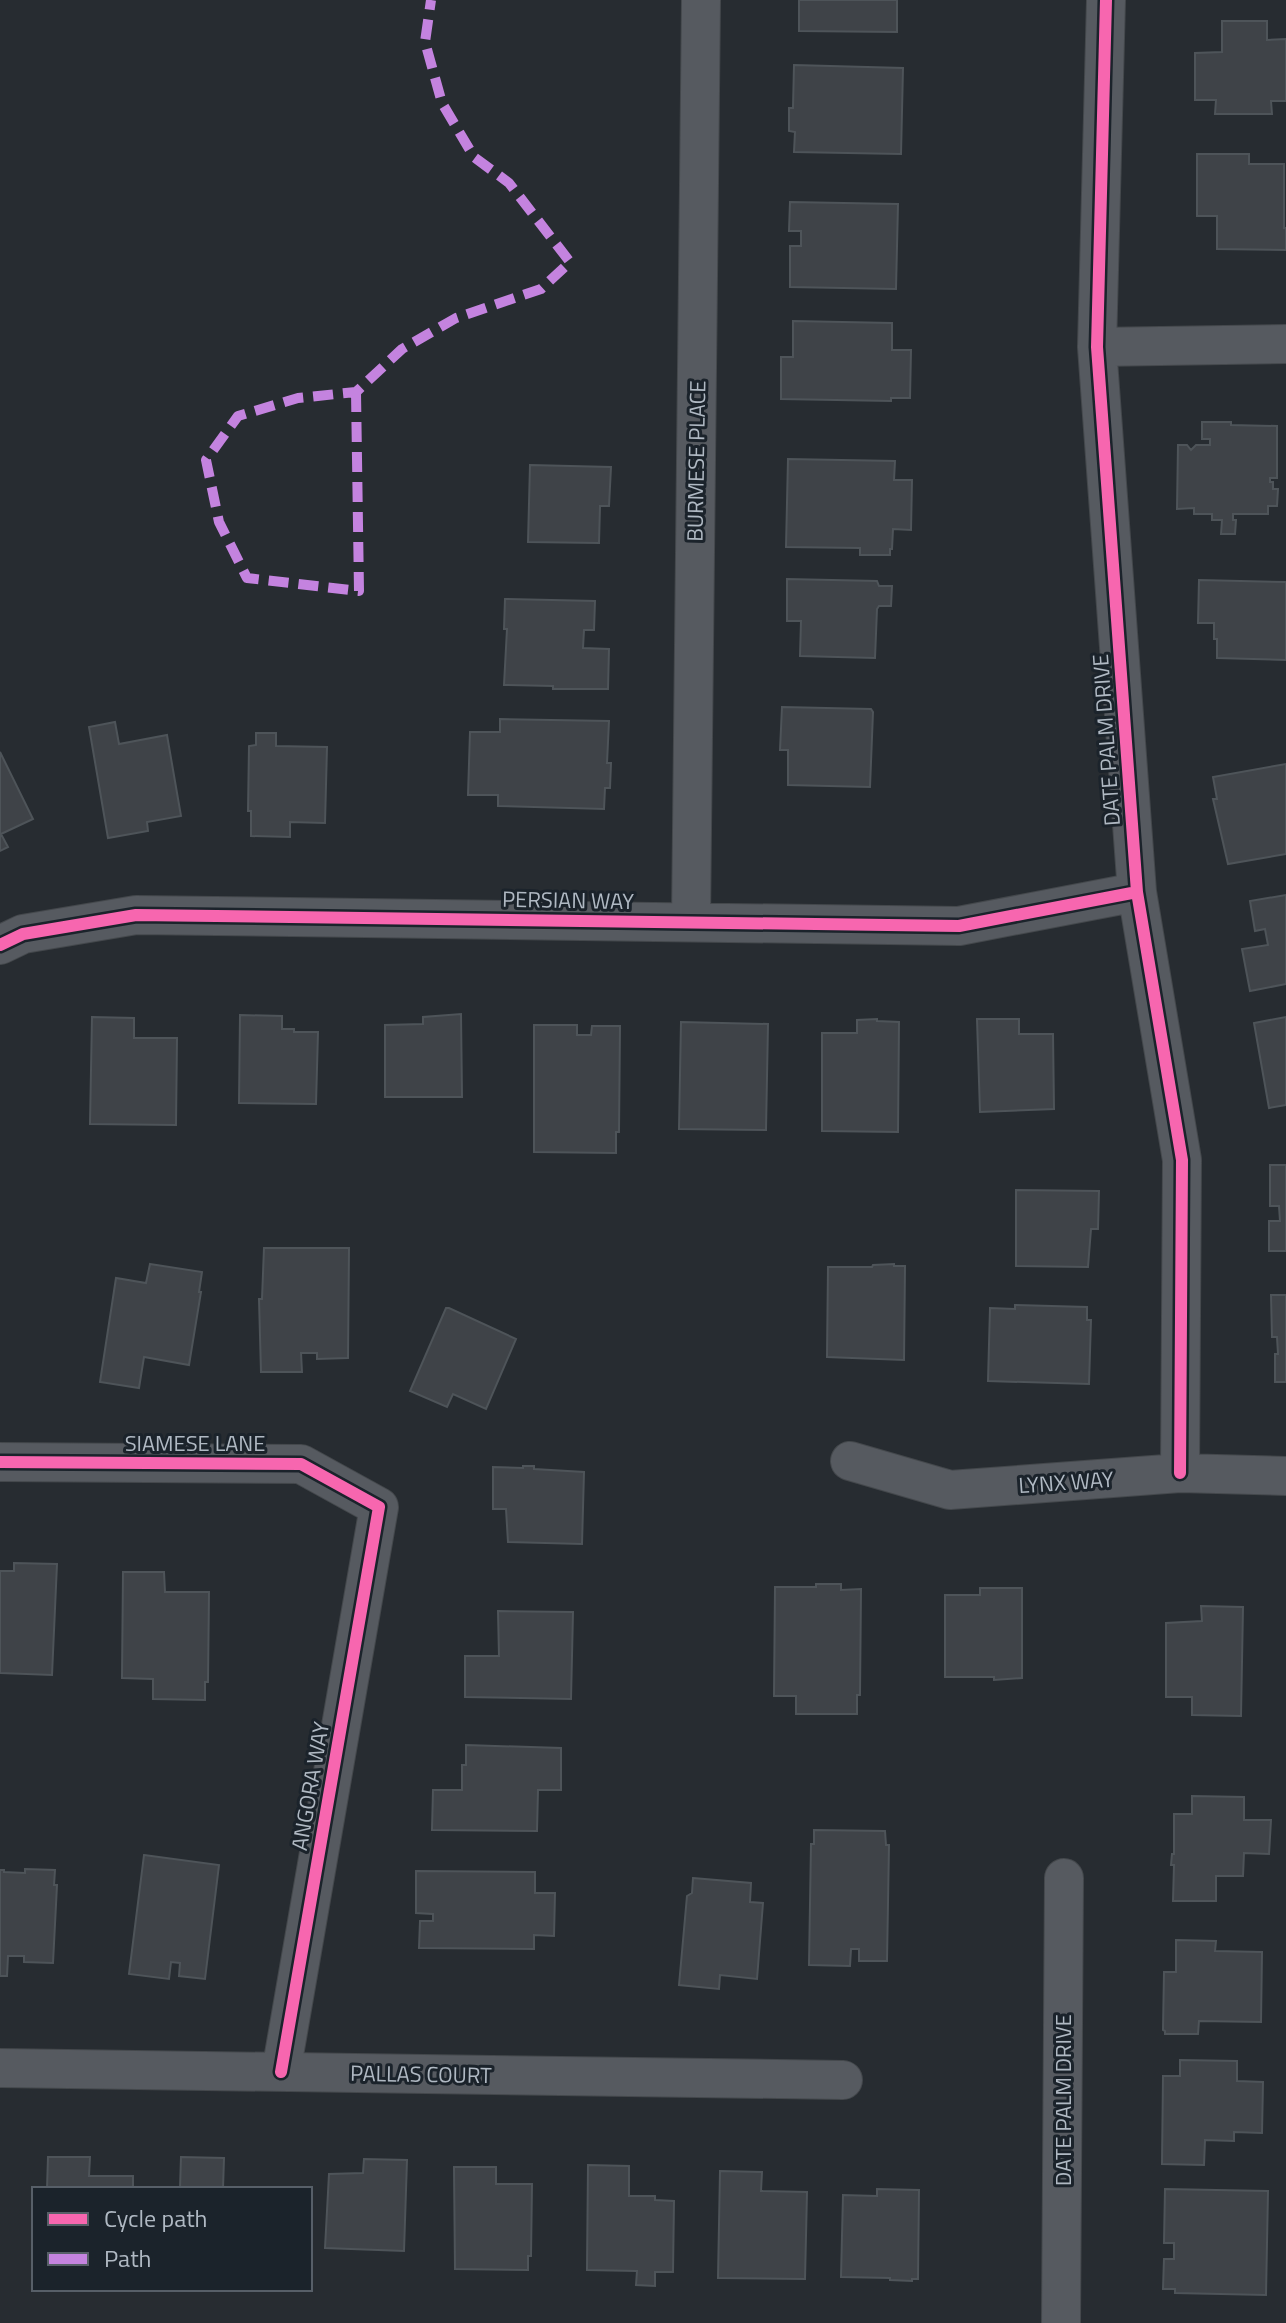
<svg xmlns="http://www.w3.org/2000/svg" width="1286" height="2323" font-family="'Titillium Web',sans-serif">
	<style>
		.building { fill: #3f4348; stroke: #4e5459; stroke-width: 2 }
		.lines { fill: none; stroke-linecap: round; stroke-linejoin: round }
		.minor-casing { stroke: #44484c; stroke-width: 40 }
		.minor { stroke: #565a60; stroke-width: 38 }
		.quiet { stroke: #c483df; stroke-width: 10; stroke-dasharray: 20 10; stroke-linecap: butt }
		.cycleway-casing { stroke: #1b232b; stroke-width: 17 }
		.cycleway { stroke: #f766af; stroke-width: 12 }
		.labels { text-anchor: middle; dominant-baseline: central; stroke-width: 6; stroke-linejoin: round; paint-order: stroke }
		.street-label { font-size: 22px; fill: #b0b9c3; stroke: #1b232b }
	</style>
	<rect width="100%" height="100%" fill="#272c31"/>
	<path class="building" d="M799 0H897V32L799 31Z
		M1222 21H1267V40L1286 39V101H1271L1272 114H1215L1216 100H1195V53L1222 52Z
		M794 65 903 68 901 154 794 152 795 132 789 131V108H793Z
		M1197 154H1249V164H1284V228H1286V250L1217 249V216H1197Z
		M790 202 898 204 896 289 790 287V246H801V231H789Z
		M793 321 892 323V350H911L910 398H891V401L781 399V357H793Z
		M1202 422H1231V425L1277 426V478H1270V482H1273V489H1278L1277 506H1268V514H1233V520H1236L1235 534H1221L1222 520H1212V514H1194V508L1177 509 1178 445H1187L1191 450 1196 445H1210V439H1202Z
		M788 459 895 461 894 480H912L911 530 893 529 892 549H890V555H860V548L786 547Z
		M530 465 611 467 609 506H600L599 543 528 542Z
		M787 579 877 581 879 586H892L891 606H879L877 609 875 658 800 656 801 621H787Z
		M1199 580 1286 582V660L1217 658V639H1214V623H1198Z
		M505 599 595 601 594 630H584L583 648 609 649 608 689H553V686L504 685 507 629H504Z
		M782 707 871 709 873 712 870 787 788 785V750H780Z
		M500 719 609 721 607 763H611L610 788H605L604 809 498 806V795H468L470 732H500Z
		M115 722 119 744 167 735 181 816 147 822 148 831 108 838 89 727Z
		M256 733H276V746L327 747 325 823 290 822V837L251 836V811H248L249 746 256 745Z
		M0 752 33 819 1 834 8 847 0 851Z
		M1286 764V854L1228 864 1213 799H1217L1213 777Z
		M1286 895V984L1250 991 1242 949 1268 945 1265 929 1255 931 1250 901Z
		M461 1014 462 1097H385V1025L423 1024V1017Z
		M240 1015 282 1016V1029H294V1032H318L316 1104 239 1103Z
		M92 1017 134 1018V1038H177L176 1125 90 1124Z
		M1286 1017V1105L1269 1108 1254 1023Z
		M877 1019V1021L899 1022 898 1132 822 1131V1033H857V1020Z
		M977 1019H1019V1034H1053L1054 1109 980 1112Z
		M681 1022 768 1024 766 1130 679 1129Z
		M534 1025H577V1035H591L592 1026H620L619 1132H616V1153L534 1152Z
		M1270 1165H1286V1251H1269V1221H1280L1279 1206H1270Z
		M1016 1190 1099 1191 1098 1229H1091L1088 1267 1016 1266Z
		M264 1248H349L348 1358 317 1359V1353H301L302 1372H261L259 1299H262Z
		M150 1264 202 1272 199 1292H201L189 1365 144 1357 139 1388 100 1382 116 1278 146 1283Z
		M894 1264V1266H905L904 1360 827 1357 828 1267H872L873 1265Z
		M1271 1295H1286V1382H1275V1354H1278L1277 1337H1272Z
		M1015 1305 1087 1307V1320H1091L1089 1384 988 1381 990 1308 1015 1309Z
		M446 1308H449L516 1339 486 1409 453 1394 447 1407 410 1391Z
		M523 1466H534V1469L584 1472 582 1544 508 1542 506 1509H493V1467L523 1468Z
		M14 1563 57 1564 52 1675 0 1673V1571H14Z
		M123 1572H164L165 1592H209L208 1682H205V1700L153 1699V1679L122 1678Z
		M816 1584H841V1590L861 1589 860 1695H857V1714H796V1696H774L775 1587H816Z
		M980 1588H1022V1678L994 1680V1677H945V1595H980Z
		M1201 1606 1243 1607 1241 1716 1192 1715V1697H1166V1623L1202 1621Z
		M498 1611 573 1612 571 1699 465 1697V1656H499Z
		M466 1745 561 1748V1790H538L537 1831 432 1830 433 1790H462V1765H466Z
		M1192 1796 1244 1797V1820H1271L1269 1854 1244 1853 1243 1876H1216V1901H1173L1174 1865H1171L1172 1854H1174V1814H1192Z
		M814 1830 885 1831 886 1845H889L887 1961H859V1949H851L850 1966 809 1965 811 1844H814Z
		M144 1855 219 1865 205 1979 179 1976 180 1963 171 1962 169 1979 129 1974Z
		M25 1869 55 1870 54 1885H57L53 1963 24 1962V1956H8L7 1976H0V1870H4V1872L25 1873Z
		M416 1871 535 1872V1893H555L554 1936 534 1935V1949L419 1948 420 1921H433V1914L416 1913Z
		M693 1878 751 1883 750 1902 763 1903 757 1979 720 1975 719 1989 679 1985 687 1896 692 1893Z
		M1176 1940 1216 1941 1215 1951 1262 1952 1261 2022 1199 2021 1198 2034H1165V2031L1163 2030 1164 1972H1176Z
		M1180 2060 1237 2061V2081L1263 2082 1262 2133 1234 2132V2141L1205 2140 1204 2165 1162 2164 1163 2076H1180Z
		M48 2157H90L89 2176H133V2189H47Z
		M181 2157 224 2158 223 2189H180Z
		M364 2159 407 2160 404 2251 325 2248 329 2174 363 2173Z
		M588 2165 629 2166V2196H655V2200L674 2201 673 2272H655V2286L636 2285 637 2271 587 2270Z
		M454 2167H496V2184H532L531 2256H528V2270L455 2269Z
		M720 2171 762 2172 761 2191 807 2192 805 2279 718 2278Z
		M877 2189 919 2190 918 2279H912V2281L890 2280V2278L841 2277 843 2195 877 2196Z
		M1165 2189 1268 2191 1266 2295 1175 2293V2289H1163L1164 2259H1174V2243H1164Z"/>
	<g class="lines">
		<defs>
			<path id="minor" d="M1106 0 1097 347 1137 892 1182 1160 1180 1473
				M1097 347 1286 344
				M691 922 701 0
				M0 945 23 934 136 915 959 926 1137 892
				M850 1461 950 1490 1180 1473 1286 1476
				M0 1462 301 1464 379 1507 281 2072
				M0 2068 843 2080
				M1061 2323 1064 1878"/>
		</defs>
		<use href="#minor" class="minor-casing"/>
		<use href="#minor" class="minor"/>
		<path class="quiet" d="M356 392 359 591 247 578 219 522 206 460 238 416 298 398 356 392 402 349 456 318 541 289 570 262 509 183 474 157 442 103 425 42 431 0"/>
		<defs>
			<path id="cycleway" d="M1106 0 1097 347 1137 892 1182 1160 1180 1473
				M0 945 23 934 136 915 959 926 1137 892
				M0 1462 301 1464 379 1507 281 2072"/>
		</defs>
		<use href="#cycleway" class="cycleway-casing"/>
		<use href="#cycleway" class="cycleway"/>
	</g>
	<g class="labels">
		<g class="street-label">
			<text transform="translate(696 461) rotate(-89)">BURMESE PLACE</text>
			<text transform="translate(1106 740) rotate(-94)">DATE PALM DRIVE</text>
			<text transform="translate(568 900) rotate(1)">PERSIAN WAY</text>
			<text x="195" y="1443">SIAMESE LANE</text>
			<text transform="translate(1066 1482) rotate(-4)">LYNX WAY</text>
			<text transform="translate(310 1786) rotate(-80)">ANGORA WAY</text>
			<text transform="translate(421 2074) rotate(1)">PALLAS COURT</text>
			<text transform="translate(1063 2100) rotate(-90)">DATE PALM DRIVE</text>
		</g>
	</g>
	<rect x="32" y="2187" width="280" height="104" fill="#1b232b" stroke="#575f68" stroke-width="2"/>
	<rect x="48" y="2213" width="40" height="12" fill="#f766af" stroke="#575f68" stroke-width="2"/>
	<text x="104" y="2227" font-size="24" fill="#b0b9c3">Cycle path</text>
	<rect x="48" y="2253" width="40" height="12" fill="#c483df" stroke="#575f68" stroke-width="2"/>
	<text x="104" y="2267" font-size="24" fill="#b0b9c3">Path</text>
</svg>
